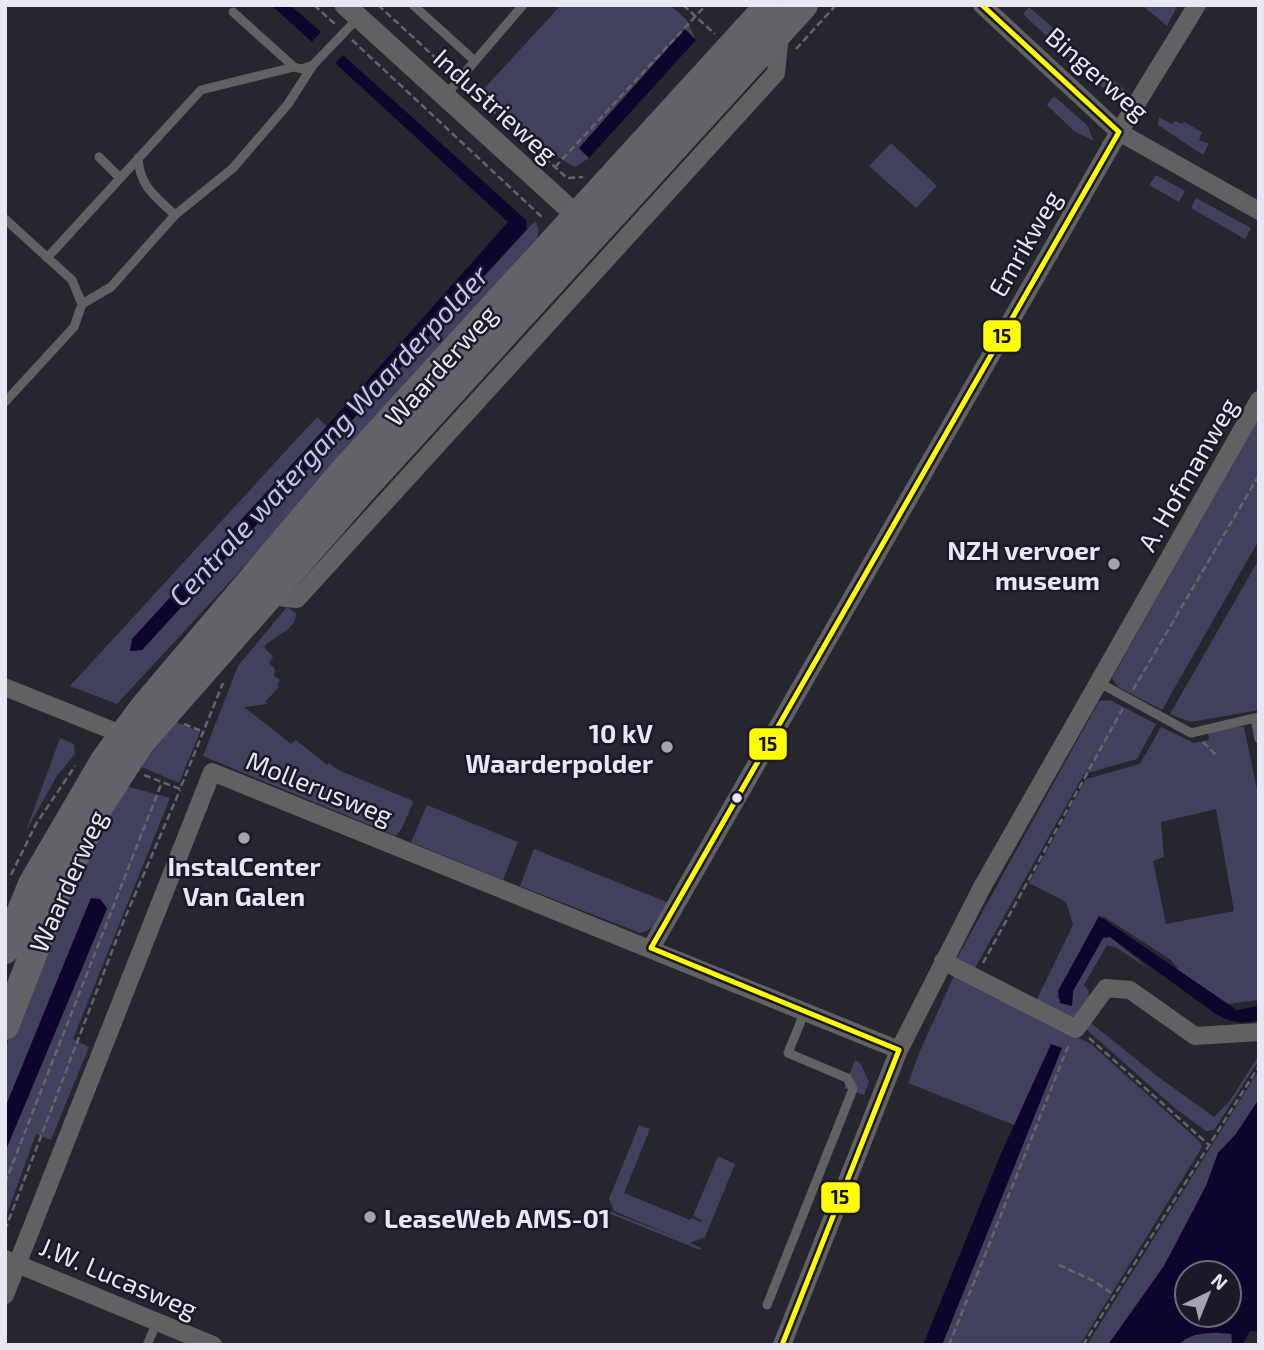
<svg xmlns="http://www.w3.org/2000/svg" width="1264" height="1350" font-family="'Exo 2',sans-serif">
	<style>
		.green { fill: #41415d; fill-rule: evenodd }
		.water { fill: #0e052d; fill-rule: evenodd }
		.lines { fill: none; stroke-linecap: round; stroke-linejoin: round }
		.path { stroke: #656569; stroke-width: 2.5; stroke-dasharray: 7 3.5; stroke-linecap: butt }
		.service { stroke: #616164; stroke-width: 9 }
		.minor { stroke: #616164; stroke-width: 18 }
		.tertiary { stroke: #616164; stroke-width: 21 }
		.primary { stroke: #626268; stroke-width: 28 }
		.bus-1-casing { stroke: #1a1928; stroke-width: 10 }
		.bus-1 { stroke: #ff0; stroke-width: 5 }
		.poi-dot { fill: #a4a4ad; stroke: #1a1928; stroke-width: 2.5 }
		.bus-dot { fill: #e8e8f2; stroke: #1a1928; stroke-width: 2.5 }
		.labels { text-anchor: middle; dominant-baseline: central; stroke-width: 5; stroke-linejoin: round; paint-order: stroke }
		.street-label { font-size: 26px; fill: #e8e8f2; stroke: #1a1928 }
		.poi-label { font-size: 26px; font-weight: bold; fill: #e8e8f2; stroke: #1a1928; text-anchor: end }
		.water-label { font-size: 28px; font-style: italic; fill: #c4c4f4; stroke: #1a1928 }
		.line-badge { stroke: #1a1928; stroke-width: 2.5 }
		.pale-badge-label { font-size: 19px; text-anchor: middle; font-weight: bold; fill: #111 }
	</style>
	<rect width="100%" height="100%" fill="#26262e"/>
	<path class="green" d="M561 5H670L687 20 696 40 685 30 579 148 589 158 575 167C540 148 511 119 481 92Z
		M1142 5H1178L1167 26Z
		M1029 7 1059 33 1052 41 1023 14Z
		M1067 44 1099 74 1104 72 1128 92 1120 97 1111 95 1061 50Z
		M1054 96 1087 125 1094 141 1074 131 1047 105Z
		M1159 117 1172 124 1175 121 1182 124 1184 122 1202 132 1199 140 1209 144 1203 155 1158 125Z
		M891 143 937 186 916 208 869 166Z
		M1156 175 1185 191 1179 202 1149 185Z
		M1196 198 1251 228 1245 239 1191 208Z
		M535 221 539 230 537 238 274 534 117 704 70 686 317 417 327 426 130 651 142 650Z
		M1259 417V540L1162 710 1118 687 1112 678Z
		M1259 559V710L1191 722 1170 714Z
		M287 607 296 613C296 631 274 635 264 647L273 657 269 663 275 669 274 676 280 680 277 684 279 687 265 702 267 704 244 707 291 744 296 740 327 765 329 763 338 770 411 800 413 803 402 828 396 836 203 756 238 666Z
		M1110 700 1156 724 1137 759 1084 774 975 968 957 958 1099 701Z
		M169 719 200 732 179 783 137 765Z
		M1236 726 1244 727 1259 799V1000L1228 1004 1177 974V967L1171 960 1103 916 1099 924H1095L1057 997 1072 1005 1073 991 1103 938 1110 937 1152 971 1117 948 1107 945 1084 985 1088 990 1090 1002 1073 1018 1036 1001 1073 925 1066 902 1029 883 1086 779 1140 764 1161 727 1194 743 1209 740 1208 732ZM1216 809 1234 911 1166 924 1153 861 1164 857 1161 822Z
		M60 738 74 744 75 754 57 776 26 831Z
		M126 786 170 798 73 1039 89 1047 51 1140 36 1134 5 1219V1152L107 909 91 898 5 1108V1049L90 849Z
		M427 805 518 842 503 880 411 842Z
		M534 849 669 903C661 918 657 929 640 933L520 886Z
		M954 976 1091 1044 1200 1142 1202 1147 1080 1345H942L1028 1132 1014 1125 908 1083 920 1051Z
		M1091 1023 1157 1076 1214 1117 1229 1102 1259 1055V1060L1214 1130 1206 1131 1176 1109 1086 1029Z
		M855 1060 860 1063 869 1082 864 1095 844 1088Z
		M1259 1070V1099L1236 1134 1218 1153 1206 1186 1164 1266 1108 1345H1087Z
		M639 1125 650 1129 624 1193 690 1220 692 1218 701 1222V1220L693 1216 718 1156 735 1164 705 1237 690 1243 701 1248 700 1250 603 1211 604 1209 678 1238 614 1211 609 1199Z
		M1230 1331 1232 1345H1173L1179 1337Z"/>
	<path class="water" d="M271 5H290L321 32 312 42Z
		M685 29 696 40 589 158 579 148Z
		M343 55 526 220 527 229 142 650 130 651 132 639 327 426 508 222 335 63Z
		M91 898 100 899 107 908 5 1152V1108Z
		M1099 916 1237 1010 1259 1006V1020C1243 1025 1231 1022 1217 1015L1110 937 1103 938 1073 991 1072 1006 1060 1003 1058 991Z
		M1051 1044 1062 1048 942 1345H923L1000 1156Z
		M1259 1099V1332L1250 1331 1242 1345H1232V1334C1211 1332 1194 1330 1178 1345H1108L1164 1266 1206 1186 1218 1153 1236 1134ZM1229 1273V1315H1187V1273Z"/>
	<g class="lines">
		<path class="path" d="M314 5 337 26
			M378 5 452 73
			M683 5 715 34
			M352 40 544 219
			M796 49 836 5
			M467 87 567 178 583 177
			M555 167 706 5
			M1133 690 1259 475
			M184 724 204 732
			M1203 742 1218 757
			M144 775 180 789 223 683
			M11 875 36 824 75 766
			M983 963 1123 708
			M1089 1038 1209 1145
			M5 1183 162 782
			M5 1230 124 920 180 790
			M1059 1265 1094 1281 1114 1295
			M949 1345 1069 1044
			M1083 1345 1259 1066"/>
		<path class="service" d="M413 5 475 61
			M233 12 294 67 302 69 313 65
			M445 96 523 5
			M99 157 120 178
			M138 158C140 187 155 196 175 215
			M5 219 72 280 82 304 74 327 5 402
			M47 258 201 90 294 67
			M82 304 111 287 175 215 233 168 288 104 313 65 358 18
			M1098 682 1191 733 1259 717
			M1255 718 1259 739
			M767 1305 853 1089 847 1078 788 1053 805 1011
			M147 1345 157 1322"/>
		<path class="minor" d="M982 5 1119 132 1259 211
			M271 593 285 598 297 599 776 73 780 35
			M7 688 131 738
			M651 948 1119 132 1197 5
			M943 961 1076 1029 1106 988 1130 990 1195 1036 1259 1032
			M5 1259 213 1345
			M5 1295 212 772 899 1050
			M782 1345 899 1050 981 889 1259 400"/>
		<path class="tertiary" d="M345 5 587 225"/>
		<path class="primary" d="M5 950 32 884 105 759 143 708 342 473 769 5
			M5 1026 56 896 99 807 141 742 366 486 804 5"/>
		<defs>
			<path id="bus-1" d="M982 5 1119 132
				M651 948 1119 132
				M651 948 899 1050
				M782 1345 899 1050"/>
		</defs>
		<use href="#bus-1" class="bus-1-casing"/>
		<use href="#bus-1" class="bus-1"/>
	</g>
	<g class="poi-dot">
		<circle cx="1114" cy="564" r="7"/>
		<circle cx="667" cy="747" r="7"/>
		<circle cx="244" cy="838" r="7"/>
		<circle cx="370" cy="1217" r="7"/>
	</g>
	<circle class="bus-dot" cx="737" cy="798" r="6"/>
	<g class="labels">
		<g class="street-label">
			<text transform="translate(1098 73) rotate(41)">Bingerweg</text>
			<text transform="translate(496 105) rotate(42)">Industrieweg</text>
			<text transform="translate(1024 243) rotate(-60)">Emrikweg</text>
			<text transform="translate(440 365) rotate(-48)">Waarderweg</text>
			<text transform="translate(1187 474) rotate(-60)">A. Hofmanweg</text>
			<text transform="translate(320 787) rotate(22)">Mollerusweg</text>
			<text transform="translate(67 881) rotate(-66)">Waarderweg</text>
			<text transform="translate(119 1277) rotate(23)">J.W. Lucasweg</text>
		</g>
		<g class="poi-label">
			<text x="1100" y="549">NZH vervoer<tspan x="1100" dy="30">museum</tspan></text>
			<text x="653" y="732">10 kV<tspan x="653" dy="30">Waarderpolder</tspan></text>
			<text x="244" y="865" text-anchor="middle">InstalCenter<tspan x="244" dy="30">Van Galen</tspan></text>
			<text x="384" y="1217" text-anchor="start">LeaseWeb AMS-01</text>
		</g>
		<g class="water-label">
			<text transform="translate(328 435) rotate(-47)">Centrale watergang Waarderpolder</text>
		</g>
	</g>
	<g class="line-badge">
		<rect x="982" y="319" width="40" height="34" rx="7" fill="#ff0"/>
		<rect x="748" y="727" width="40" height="34" rx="7" fill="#ff0"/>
		<rect x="820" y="1181" width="41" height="33" rx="7" fill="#ff0"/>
	</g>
	<g class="pale-badge-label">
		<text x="1002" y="343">15</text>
		<text x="768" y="751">15</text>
		<text x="840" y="1204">15</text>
	</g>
	<rect width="1264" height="1350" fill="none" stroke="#e8e8f2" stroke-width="14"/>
	<g transform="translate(1208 1294) rotate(43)"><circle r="33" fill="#1a1928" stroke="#6c6c79" stroke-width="2"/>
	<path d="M0-5L12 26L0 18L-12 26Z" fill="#a4a4ad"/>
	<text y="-10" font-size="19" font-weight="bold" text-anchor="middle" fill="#e8e8f2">N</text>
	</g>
</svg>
